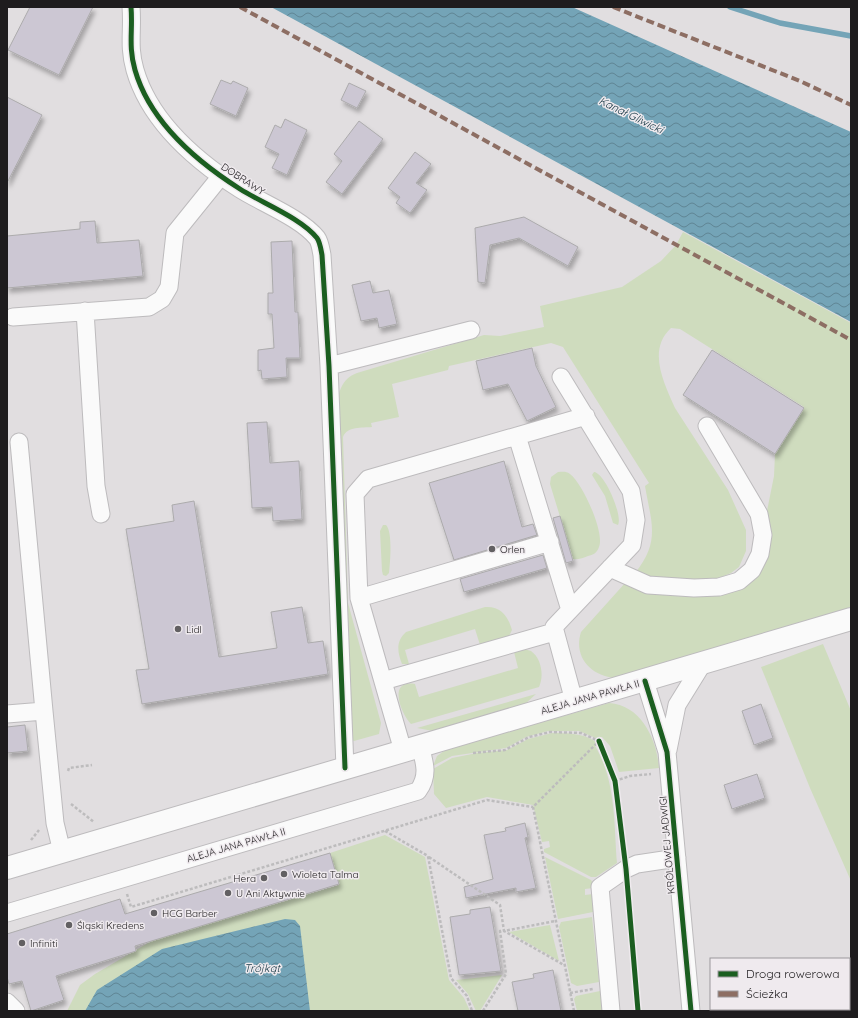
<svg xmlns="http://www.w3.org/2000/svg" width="858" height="1018" font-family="Quicksand,sans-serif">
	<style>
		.green { fill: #cfdcbe }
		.water { fill: url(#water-waves) }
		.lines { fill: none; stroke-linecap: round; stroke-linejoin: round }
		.stream { stroke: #74a4b7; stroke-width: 5.5 }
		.building { fill: #ccc7d3; stroke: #acabac; filter: url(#shadow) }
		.minor-casing { stroke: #bdbbbd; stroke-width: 19 }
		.major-casing { stroke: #bdbbbd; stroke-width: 24 }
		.path { stroke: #bdbcbd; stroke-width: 2.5; stroke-dasharray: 3 2; stroke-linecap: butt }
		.minor { stroke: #fafafa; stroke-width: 17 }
		.major { stroke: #fafafa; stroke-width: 22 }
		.quiet { stroke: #8d6e63; stroke-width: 4; stroke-dasharray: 8 4; stroke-linecap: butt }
		.cycleway-casing { stroke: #efeaee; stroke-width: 8 }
		.cycleway { stroke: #1b5e20; stroke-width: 5 }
		.poi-dot { fill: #626062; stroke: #efeaee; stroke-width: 1.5 }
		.labels { text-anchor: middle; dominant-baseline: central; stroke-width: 3; stroke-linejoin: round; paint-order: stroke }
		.street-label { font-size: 10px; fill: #1e1c1e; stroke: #efeaee }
		.poi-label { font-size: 10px; fill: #1e1c1e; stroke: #efeaee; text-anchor: start }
		.water-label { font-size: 11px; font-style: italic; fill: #143542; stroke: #efeaee }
	</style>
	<defs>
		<pattern id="water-waves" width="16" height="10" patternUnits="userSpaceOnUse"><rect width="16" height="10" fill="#74a4b7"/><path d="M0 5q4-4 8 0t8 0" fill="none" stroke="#5f8594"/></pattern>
		<filter id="shadow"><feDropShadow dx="2.5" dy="4.5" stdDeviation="2" flood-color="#0004"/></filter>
	</defs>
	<rect width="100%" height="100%" fill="#e1dee0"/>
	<path class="green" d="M683 232 851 323V607L615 678C591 676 573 657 581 632L626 582C635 585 643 590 652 592 682 602 713 592 742 586L766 516 774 476 775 454 804 407 680 329 671 328C647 350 664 383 675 408L728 490 746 530V551L739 567 731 573 719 578 667 582 635 573C661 541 651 522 645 486L649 483 563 347 551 343 449 366 448 370 392 384 399 417 371 423 372 427C362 428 347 426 343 437L348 603 381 723 379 734 354 741 350 738 336 407C339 392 341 379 357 373L484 335 500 336 544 327 540 306 622 287 661 261 676 245Z
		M558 472C563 472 566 471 570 474 583 484 605 533 599 547 597 553 593 555 588 556 583 558 578 560 573 559L550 484 551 477Z
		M594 472C605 473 623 516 618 525L613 523 605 496 592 475Z
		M383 525H386C393 532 390 563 389 573L386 576 383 575 382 571 380 531Z
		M485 607C501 606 508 616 512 630L509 636 480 645 475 629 405 650 409 664H402C397 651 396 641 406 632Z
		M823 644 851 711V881L810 788 761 667Z
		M524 649 531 651C542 659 544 676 539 687L411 724C401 714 387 679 415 684L419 697 518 668 514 652Z
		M536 694 525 704 433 731 417 728Z
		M609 703C641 705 657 739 659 768L619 772 610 746 602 737 596 738 579 731H548L526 737 506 748 452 756 433 766 437 756 447 749Z
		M552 733C567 733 587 733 598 744L595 746C616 780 614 825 617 863L596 877H591L544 852V849L550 847 549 841 542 842 533 805 487 797 446 808 434 794 433 769 452 758 477 753 507 750 528 739Z
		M385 835 425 857 449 980 464 998 470 1011H67L80 985 95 974 153 940 339 885 330 853Z
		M545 857 591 880 593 883V888L585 889V895L593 894 594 910 593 912 558 919Z
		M592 917 599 982 577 986 571 983 559 927 561 922Z
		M550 925 559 961 509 932Z
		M502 975 480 1011H476L468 994 456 980Z
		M600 991 604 1011H577L574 999 576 996Z"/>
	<path class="water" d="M271 7H572L851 132V322Z
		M285 919 295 920 300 926 310 1011H85L97 990 162 949Z"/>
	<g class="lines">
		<path class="stream" d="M730 7 780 23 851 36"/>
	</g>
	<path class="building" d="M30 7H93L59 75 8 50Z
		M221 80 231 84 233 81 248 88 236 116 210 104Z
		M349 83 366 91 357 108 341 100Z
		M7 97 42 115 7 183Z
		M285 119 307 130 287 175 272 168 279 154 265 147 275 125 281 128Z
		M359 121 383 139 342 194 326 182 342 161 334 154Z
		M415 152 431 164 416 183 427 190 410 213 396 203 400 197 388 188Z
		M524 217 578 247 568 266 519 238 490 245 485 283 478 282 475 228Z
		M95 221 97 243 139 240 143 276 7 288V236L80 229V222Z
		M292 241 295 312H298L300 358H286L287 377 262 379 261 370 258 371V350L274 348 272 314H268V293H273L271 242Z
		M370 281 373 293 389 290 397 324 379 328 377 318 361 321 352 285Z
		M532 348 536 366 556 407 527 421 508 384 483 390 476 361Z
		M712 350 804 408 775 454 683 395Z
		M267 422 270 463 299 461 302 519 273 521 272 507 252 508 247 423Z
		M504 461 522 527 533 524 537 535 454 560 429 483Z
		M194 501 219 657 277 648 271 612 302 607 308 643 323 641 328 674 142 704 136 670 149 669 126 529 174 521 172 505Z
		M560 516 573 561 566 563 553 518Z
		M543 555 547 568 464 592 460 579Z
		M761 704 773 738 754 745 742 711Z
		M25 725 28 751 7 753V727Z
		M757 774 765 798 732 809 724 785Z
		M525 823 528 837 525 838 536 888 516 892V888L466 898 464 887 493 879 484 835 506 831 505 828Z
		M330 853 339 884 135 946 136 951 56 976 64 1000 31 1011 22 981 9 984 7 977V934L120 899 125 914Z
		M490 907 501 971 459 975 450 917 470 914V910Z
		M553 970 561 1011H518L512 982 534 978 533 974Z"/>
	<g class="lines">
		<defs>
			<path id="minor" d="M131 7C133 30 128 46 135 70 150 122 196 161 240 189 262 203 301 218 317 238 320 242 321 250 322 255L329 366 345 768
				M85 311 96 486 101 514
				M13 317 149 307 162 299 169 287 175 233 221 176
				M329 366 471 330
				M561 377 631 491 636 520 632 545 554 627 574 701
				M517 436 570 610
				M19 442 44 711 55 823 62 852
				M610 568 648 585 694 588 719 587 739 581 752 570 760 554 763 535 759 514 707 426
				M359 598 550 542
				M383 681 554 632
				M645 681 667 752 691 1011
				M7 714 44 711
				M668 750 677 705 703 663
				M403 751 359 598 355 494 368 479 586 416
				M7 913 418 791C429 776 425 763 420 746
				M7 1002 16 1011
				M744 1009V1011
				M611 1011 600 887 626 869 637 864 677 858"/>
			<path id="major" d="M7 868 851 619"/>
		</defs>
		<use href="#minor" class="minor-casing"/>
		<use href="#major" class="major-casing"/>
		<path class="path" d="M473 753 505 750 529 737 550 732 581 733 599 741 533 807 574 1011
			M68 771 69 768 92 765
			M615 781 630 776 651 774
			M71 804 94 822
			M385 831 428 856 451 978 467 996 472 1011
			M31 840 39 830
			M429 857 500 905 504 931 555 921
			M127 894 131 907 487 800 533 807
			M570 993 593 989
			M483 1011 506 974 500 931H504L564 965"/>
		<use href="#minor" class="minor"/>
		<use href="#major" class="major"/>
		<path class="quiet" d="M240 7 851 340
			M613 7 800 81 851 105"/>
		<defs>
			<path id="cycleway" d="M131 7C133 30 128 46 135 70 150 122 196 161 240 189 262 203 301 218 317 238 320 242 321 250 322 255L329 366 345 768
				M645 681 667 752 691 1011
				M599 741 615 781 626 869 638 1011"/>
		</defs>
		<use href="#cycleway" class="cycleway-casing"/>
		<use href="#cycleway" class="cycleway"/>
	</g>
	<g class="poi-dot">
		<circle cx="492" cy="549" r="4"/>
		<circle cx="178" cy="629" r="4"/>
		<circle cx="284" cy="874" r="4"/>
		<circle cx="264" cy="878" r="4"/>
		<circle cx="228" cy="893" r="4"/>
		<circle cx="154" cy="913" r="4"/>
		<circle cx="69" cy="925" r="4"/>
		<circle cx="22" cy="943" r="4"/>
	</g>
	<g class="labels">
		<g class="street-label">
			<text transform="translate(243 179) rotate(33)">DOBRAWY</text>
			<text transform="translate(590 697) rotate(-16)">ALEJA JANA PAWŁA II</text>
			<text transform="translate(236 845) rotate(-16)">ALEJA JANA PAWŁA II</text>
			<text transform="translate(667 845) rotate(-95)">KRÓLOWEJ JADWIGI</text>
		</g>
		<g class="poi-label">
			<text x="500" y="549">Orlen</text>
			<text x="186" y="629">Lidl</text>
			<text x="292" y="874">Wioleta Talma</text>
			<text x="256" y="878" text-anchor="end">Hera</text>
			<text x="236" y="893">U Ani Aktywnie</text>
			<text x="162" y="913">HCG Barber</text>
			<text x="77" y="925">Śląski Kredens</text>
			<text x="30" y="943">Infiniti</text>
		</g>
		<g class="water-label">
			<text transform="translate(631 115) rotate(26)">Kanał Gliwicki</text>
			<text x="262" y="968">Trójkąt</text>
		</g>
	</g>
	<rect width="858" height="1018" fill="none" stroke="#1e1c1e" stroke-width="16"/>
	<rect x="710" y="958" width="140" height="52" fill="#efeaee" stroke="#9b989b"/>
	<rect x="718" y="971" width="20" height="6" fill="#1b5e20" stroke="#9b989b"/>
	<text x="746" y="978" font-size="12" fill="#1e1c1e">Droga rowerowa</text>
	<rect x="718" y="991" width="20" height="6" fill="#8d6e63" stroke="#9b989b"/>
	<text x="746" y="998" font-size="12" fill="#1e1c1e">Ścieżka</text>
</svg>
